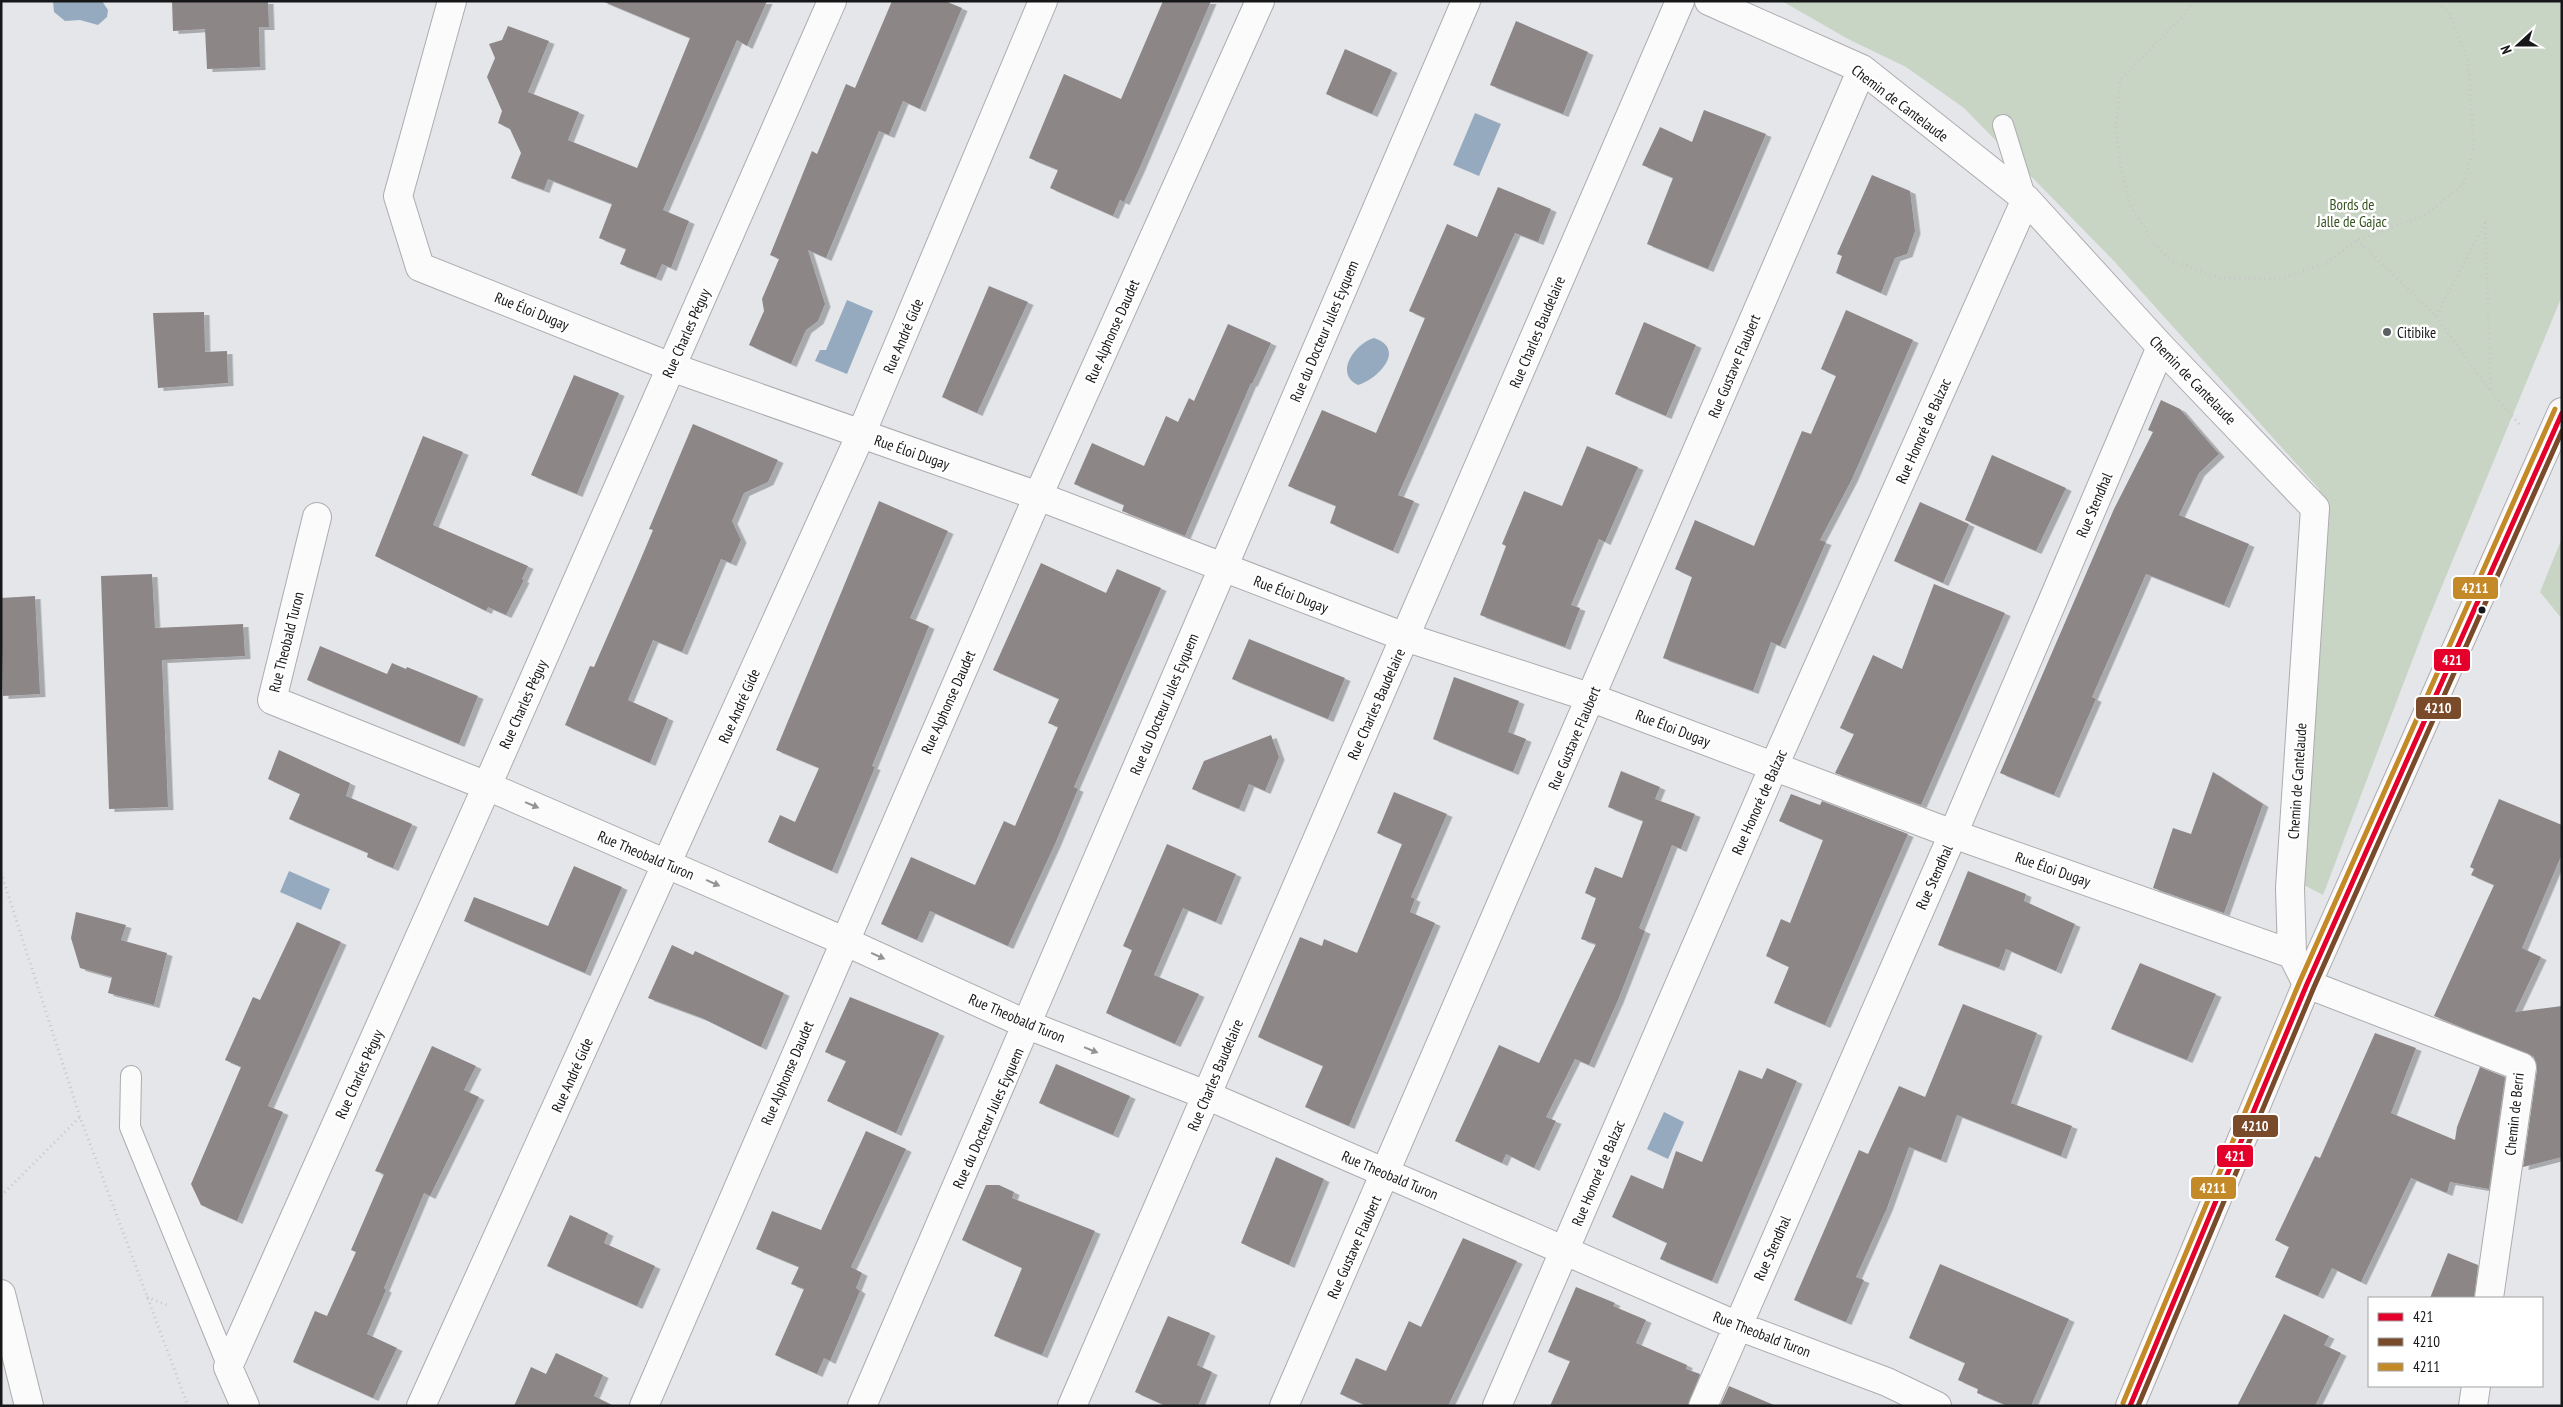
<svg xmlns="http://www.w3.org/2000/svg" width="2563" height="1407" font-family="'PT Sans Narrow',sans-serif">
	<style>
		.green { fill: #c8d4c4 }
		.water { fill: #96aabf }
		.building { fill: #8c8687; filter: url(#shadow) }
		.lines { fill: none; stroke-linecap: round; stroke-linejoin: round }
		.service-casing { stroke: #acacaf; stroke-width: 22 }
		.minor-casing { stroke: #acacaf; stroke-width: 30 }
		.secondary-casing { stroke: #acacaf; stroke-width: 30 }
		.path { stroke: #c7c7c8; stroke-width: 3; stroke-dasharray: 1 4; stroke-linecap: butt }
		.service { stroke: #fbfbfc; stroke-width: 20 }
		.minor { stroke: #fbfbfc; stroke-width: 28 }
		.secondary { stroke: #f9f6f8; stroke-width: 28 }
		.bus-1-casing { stroke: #fff; stroke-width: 9 }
		.bus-2-casing { stroke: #fff; stroke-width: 9 }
		.bus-3-casing { stroke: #fff; stroke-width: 9 }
		.bus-1 { stroke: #e4002b; stroke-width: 5 }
		.bus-2 { stroke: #7a4b2a; stroke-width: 5 }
		.bus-3 { stroke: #c48a28; stroke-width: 5 }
		.oneway { fill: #949496 }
		.poi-dot { fill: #5e5f62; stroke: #fff; stroke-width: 2 }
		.bus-dot { fill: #161719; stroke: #fff; stroke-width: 2 }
		.labels { text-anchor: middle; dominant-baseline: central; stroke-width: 5; stroke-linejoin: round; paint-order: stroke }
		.street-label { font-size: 15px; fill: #161719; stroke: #fff }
		.park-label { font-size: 15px; fill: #365320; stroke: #fff }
		.poi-label { font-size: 15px; fill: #161719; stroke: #fff; text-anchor: start }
		.line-badge { stroke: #fff; stroke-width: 2 }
		.badge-label { font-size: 14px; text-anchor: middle; font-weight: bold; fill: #fff }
	</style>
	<defs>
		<filter id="shadow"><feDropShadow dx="5.5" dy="3" stdDeviation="0" flood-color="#0004"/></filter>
	</defs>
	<rect width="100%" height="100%" fill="#e5e6ea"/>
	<path class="green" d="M1782 1H2562V296L2425 627 2323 895 2304 885 2319 489 2113 260 1964 108 1906 67 1848 39Z
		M2562 538V619L2540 592Z"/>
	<path class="water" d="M53 1H102L108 10 107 17 98 25 80 20 65 21 54 12Z
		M1475 113 1501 124 1479 176 1453 165Z
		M847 300 873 311 847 374 815 361 820 350H826Z
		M1374 338C1407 349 1378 379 1358 385 1333 373 1356 343 1374 338Z
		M289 871 330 889 321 910 280 892Z
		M1664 1112 1684 1122 1668 1159 1647 1149Z"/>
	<path class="building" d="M172 1H268L269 27H259L260 67 207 69 205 29 173 31Z
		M602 1H767L747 46 737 40 663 210 689 221 671 268 662 264 656 278 620 264 626 249 599 238 612 204 548 179 544 190 511 178 521 153 510 129 498 123 502 111 487 77 495 58 489 44 502 40 508 26 549 41 528 92 579 112 568 140 637 168 690 38Z
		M892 1H945L962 8 920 109 903 101 889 135 879 131 826 258 808 250 825 304 818 321 806 330 791 364 749 345 764 311 762 299 779 259 770 255 812 151 817 154 846 84 855 88Z
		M1163 1H1211L1140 167 1124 202 1120 200 1113 216 1050 188 1058 170 1029 158 1064 74 1121 99Z
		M1516 21 1588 52 1563 114 1490 85Z
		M1345 49 1392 70 1372 114 1326 94Z
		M1704 110 1766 134 1708 269 1647 244 1673 178 1642 165 1660 127 1692 142Z
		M1872 175 1910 191 1915 231 1907 254 1895 258 1881 293 1836 273 1842 256 1837 254Z
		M1498 187 1551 209 1538 242 1515 233 1398 495 1414 501 1393 551 1330 523 1336 506 1288 486 1322 410 1376 433 1425 318 1409 311 1447 224 1477 237Z
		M989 286 1028 302 977 413 942 397Z
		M1846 310 1913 340 1852 479 1820 540 1826 542 1780 646 1771 642 1753 691 1663 658 1692 577 1675 569 1695 520 1754 546 1802 431 1811 434 1836 376 1821 369Z
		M204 312 205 352 227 351 228 383 158 388 153 313Z
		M1644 322 1696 345 1666 416 1615 394Z
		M1228 324 1271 343 1252 384 1251 383 1185 536 1122 511 1124 505 1074 484 1092 443 1144 466 1166 416 1178 422 1189 398 1194 401Z
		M574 375 619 393 577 494 531 475Z
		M2161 400 2180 409 2219 454 2199 473 2179 515 2249 544 2224 605 2146 574 2092 697 2096 699 2054 795 2000 773 2114 509 2153 432 2148 430Z
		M693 424 778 460 768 482 744 493 732 521 741 540 731 563 721 559 682 652 653 640 628 700 668 718 650 763 565 725 590 666 594 667 637 568 653 530 649 529Z
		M423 436 463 452 433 525 528 566 522 579 524 580 506 615 488 607 486 611 375 556Z
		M1587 446 1638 467 1605 542 1599 539 1571 605 1580 608 1565 647 1480 615 1506 546 1502 544 1524 491 1562 506Z
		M1992 455 2066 488 2036 551 1965 520Z
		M879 501 948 531 910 618 929 626 872 766 875 767 832 871 768 842 780 815 795 822 819 768 776 750Z
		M1920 502 1969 524 1943 583 1894 561Z
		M1041 563 1106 593 1117 569 1161 588 1074 787 1078 789 1055 844 1008 946 930 911 917 940 881 924 911 857 975 885 1004 821 1015 826 1058 727 1048 723 1059 699 993 670Z
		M152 574 155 628 243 624 245 656 162 660 168 807 109 809 101 576Z
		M1934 584 2005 613 1921 805 1835 773 1854 734 1840 728 1873 655 1902 669Z
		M35 596 40 694 3 696 1 598Z
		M1249 639 1345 678 1328 719 1232 679Z
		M320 646 387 674 392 663 406 669 407 667 478 696 459 744 307 680Z
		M1454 677 1519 701 1508 732 1526 739 1513 772 1433 739Z
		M1271 735 1279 757 1265 791 1249 784 1239 809 1192 789 1204 761Z
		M279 750 350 783 346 796 412 824 393 868 367 857 368 853 289 819 300 794 268 779Z
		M1621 771 1660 787 1655 799 1695 814 1681 849 1672 845 1639 928 1645 931 1618 1000 1589 1065 1575 1059 1546 1117 1556 1121 1534 1168 1506 1154 1502 1163 1455 1141 1499 1045 1539 1063 1596 944 1581 939 1596 898 1585 893 1595 867 1622 878 1643 821 1608 807Z
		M2213 772 2263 804 2224 913 2153 888 2173 828 2191 834Z
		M1394 792 1447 814 1411 897 1415 899 1410 912 1435 923 1349 1126 1305 1107 1323 1066 1258 1037 1300 937 1322 946 1324 939 1357 953 1402 844 1377 833Z
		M1791 794 1820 805 1822 801 1908 834 1825 1025 1774 1003 1789 967 1766 956 1781 919 1790 923 1823 840 1779 821Z
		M2499 799 2562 825V854L2522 948 2541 957 2515 1012 2562 1006V1157L2523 1167 2537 1069 2534 1057 2434 1016 2494 885 2471 875 2474 869 2470 867Z
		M1167 844 1236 874 1216 922 1183 908 1154 975 1199 994 1175 1044 1106 1013 1132 950 1123 946Z
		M574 866 622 887 585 973 464 921 474 897 548 926Z
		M1968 871 2026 894 2024 901 2075 924 2056 971 2006 949 1999 968 1938 945Z
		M76 912 126 925 121 940 167 953 154 1005 108 993 112 977 80 968 71 938Z
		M297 922 341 942 268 1106 283 1112 237 1221 201 1205 191 1184 241 1067 225 1060 253 997 260 1000Z
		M672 945 693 955 695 951 784 993 761 1047 702 1018 648 998Z
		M2140 963 2216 994 2187 1060 2111 1029Z
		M850 997 939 1033 896 1133 827 1101 846 1061 825 1052Z
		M1963 1004 2037 1033 2011 1103 2072 1126 2061 1156 1957 1115 1941 1160 1909 1147 1887 1208 1856 1277 1864 1280 1846 1322 1794 1300 1859 1150 1868 1154 1899 1086 1925 1097Z
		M2375 1033 2416 1048 2391 1113 2455 1140 2457 1127 2480 1067 2505 1077 2489 1189 2450 1182 2447 1193 2411 1178 2361 1282 2332 1268 2318 1296 2275 1277 2289 1247 2275 1240 2315 1156 2320 1158Z
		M432 1046 476 1066 464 1090 479 1097 430 1196 424 1193 384 1288 386 1290 367 1334 397 1348 373 1398 293 1362 315 1311 327 1316 356 1252 351 1250 384 1174 375 1171Z
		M1056 1064 1130 1096 1113 1135 1039 1103Z
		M1767 1068 1797 1081 1712 1281 1660 1259 1667 1243 1612 1217 1631 1175 1663 1189 1676 1151 1702 1162 1739 1070 1762 1079Z
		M866 1131 906 1149 851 1267 862 1273 856 1288 860 1291 830 1361 824 1358 817 1374 775 1355 804 1289 791 1284 799 1267 756 1249 772 1211 821 1230Z
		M1276 1157 1324 1179 1289 1265 1241 1243Z
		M986 1185H999L1014 1192 1012 1198 1095 1231 1042 1355 994 1336 1022 1268 962 1240Z
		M570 1215 608 1233 604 1243 655 1266 637 1306 547 1266Z
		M1463 1238 1517 1261 1448 1406H1367L1340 1394 1356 1358 1386 1371 1409 1321 1421 1327Z
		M2448 1253 2478 1265 2474 1298H2430Z
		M1940 1264 2069 1319 2031 1406H2008L1977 1393 1978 1389 1958 1380 1965 1363 1909 1338Z
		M1576 1287 1615 1303 1613 1306 1646 1320 1636 1343 1687 1365 1686 1369 1700 1374 1688 1406H1550L1570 1361 1548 1352Z
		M2284 1314 2329 1336 2324 1345 2341 1353 2315 1406H2237Z
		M1168 1316 1210 1333 1197 1365 1212 1372 1198 1406H1166L1135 1392Z
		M556 1353 603 1375 594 1396 614 1406H514L531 1367 546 1374Z
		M1729 1386 1774 1405 1773 1406H1720Z"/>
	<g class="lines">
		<defs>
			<path id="service" d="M2003 125 2026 199
				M131 1076 130 1127 228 1367"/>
			<path id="minor" d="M452 1 398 196 420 267 671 367 1038 496 1405 637 1592 698 1953 834 2292 954 2307 984 2522 1067 2489 1298
				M1709 1 1862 69 2026 199 2161 347 2315 508 2290 888 2292 954
				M317 517 272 700 487 786 844 941 1028 1025 1206 1095 1738 1326 1887 1382 1937 1406
				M1 1294 29 1406
				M245 1406 228 1367 487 786 832 1
				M421 1406 861 434 1043 1
				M644 1406 1038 496 1260 1
				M862 1406C1066 939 1264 469 1466 1
				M1072 1406 1680 1
				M1284 1406 1862 69
				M1497 1406 1774 766 2026 199
				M1703 1406 1953 834 2161 347
				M2473 1406 2476 1386"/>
			<path id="secondary" d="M2130 1406 2307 984 2562 412"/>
		</defs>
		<use href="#service" class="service-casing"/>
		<use href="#minor" class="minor-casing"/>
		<use href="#secondary" class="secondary-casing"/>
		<path class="path" d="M2193 1 2183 16 2120 80 2116 127 2120 162 2130 205 2155 245 2171 260 2220 278 2280 279 2326 263 2357 240 2427 214 2464 183 2474 147 2468 61 2450 14 2437 1
			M2357 240 2436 316 2491 392 2520 425
			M2436 316 2485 223 2491 391
			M1 873 80 1117 188 1406
			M1 1196 80 1117
			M147 1297 169 1306"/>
		<use href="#service" class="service"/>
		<use href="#minor" class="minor"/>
		<use href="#secondary" class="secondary"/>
		<defs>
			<path id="bus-1" d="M2130 1406 2307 984 2562 413"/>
			<path id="bus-2" d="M2138 1406 2314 987 2562 431"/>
			<path id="bus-3" d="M2123 1403 2300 981 2555 409"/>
		</defs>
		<use href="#bus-1" class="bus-1-casing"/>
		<use href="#bus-2" class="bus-2-casing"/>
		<use href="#bus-3" class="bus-3-casing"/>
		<use href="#bus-1" class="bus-1"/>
		<use href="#bus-2" class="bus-2"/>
		<use href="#bus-3" class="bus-3"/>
	</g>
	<defs><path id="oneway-solid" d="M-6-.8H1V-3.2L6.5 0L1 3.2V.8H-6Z" transform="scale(1.25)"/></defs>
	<g class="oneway">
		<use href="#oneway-solid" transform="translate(532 805) rotate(23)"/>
		<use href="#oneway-solid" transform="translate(713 883) rotate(24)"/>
		<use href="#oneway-solid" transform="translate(878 956) rotate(24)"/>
		<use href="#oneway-solid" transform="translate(1091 1050) rotate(22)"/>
	</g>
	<circle class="poi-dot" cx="2387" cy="332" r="5"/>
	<circle class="bus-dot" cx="2482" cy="610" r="4.5"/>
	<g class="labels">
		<g class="street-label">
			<text transform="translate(1900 103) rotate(37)">Chemin de Cantelaude</text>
			<text transform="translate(532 311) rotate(22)">Rue Éloi Dugay</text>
			<text transform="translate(1112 331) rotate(-66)">Rue Alphonse Daudet</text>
			<text transform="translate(1324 331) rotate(-67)">Rue du Docteur Jules Eyquem</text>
			<text transform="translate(1537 332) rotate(-67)">Rue Charles Baudelaire</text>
			<text transform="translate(686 333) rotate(-66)">Rue Charles Péguy</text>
			<text transform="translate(903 336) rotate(-67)">Rue André Gide</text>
			<text transform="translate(1734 366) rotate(-67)">Rue Gustave Flaubert</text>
			<text transform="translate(2193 380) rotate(46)">Chemin de Cantelaude</text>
			<text transform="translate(1923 431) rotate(-66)">Rue Honoré de Balzac</text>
			<text transform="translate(912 452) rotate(19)">Rue Éloi Dugay</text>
			<text transform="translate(2094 505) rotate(-67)">Rue Stendhal</text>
			<text transform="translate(1291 594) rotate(21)">Rue Éloi Dugay</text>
			<text transform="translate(286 642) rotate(-76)">Rue Theobald Turon</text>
			<text transform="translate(948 702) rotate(-66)">Rue Alphonse Daudet</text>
			<text transform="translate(523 704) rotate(-66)">Rue Charles Péguy</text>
			<text transform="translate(1164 704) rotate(-67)">Rue du Docteur Jules Eyquem</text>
			<text transform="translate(1376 704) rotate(-66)">Rue Charles Baudelaire</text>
			<text transform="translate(739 706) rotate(-66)">Rue André Gide</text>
			<text transform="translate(1673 728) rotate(21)">Rue Éloi Dugay</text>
			<text transform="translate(1574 738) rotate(-67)">Rue Gustave Flaubert</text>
			<text transform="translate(2297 781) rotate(-86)">Chemin de Cantelaude</text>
			<text transform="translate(1759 802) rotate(-66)">Rue Honoré de Balzac</text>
			<text transform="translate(646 855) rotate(23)">Rue Theobald Turon</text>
			<text transform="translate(2053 869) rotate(19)">Rue Éloi Dugay</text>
			<text transform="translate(1934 877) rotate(-66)">Rue Stendhal</text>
			<text transform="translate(1017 1018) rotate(23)">Rue Theobald Turon</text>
			<text transform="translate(787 1073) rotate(-67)">Rue Alphonse Daudet</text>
			<text transform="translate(359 1074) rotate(-66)">Rue Charles Péguy</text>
			<text transform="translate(572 1075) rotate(-66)">Rue André Gide</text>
			<text transform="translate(1215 1075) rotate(-67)">Rue Charles Baudelaire</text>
			<text transform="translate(2514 1114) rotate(-84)">Chemin de Berri</text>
			<text transform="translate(988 1118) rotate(-66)">Rue du Docteur Jules Eyquem</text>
			<text transform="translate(1598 1173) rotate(-67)">Rue Honoré de Balzac</text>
			<text transform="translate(1390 1175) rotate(23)">Rue Theobald Turon</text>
			<text transform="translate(1354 1247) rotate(-66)">Rue Gustave Flaubert</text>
			<text transform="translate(1772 1248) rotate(-66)">Rue Stendhal</text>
			<text transform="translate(1762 1334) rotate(21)">Rue Theobald Turon</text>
		</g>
		<g class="park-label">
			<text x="2352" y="204">Bords de<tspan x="2352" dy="17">Jalle de Gajac</tspan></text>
		</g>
		<g class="poi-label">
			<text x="2397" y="332">Citibike</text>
		</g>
	</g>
	<g class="line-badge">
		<rect x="2452" y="576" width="47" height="24" rx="5" fill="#c48a28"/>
		<rect x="2433" y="648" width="38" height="24" rx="5" fill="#e4002b"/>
		<rect x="2415" y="696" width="47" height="24" rx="5" fill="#7a4b2a"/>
		<rect x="2232" y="1114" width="47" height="24" rx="5" fill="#7a4b2a"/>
		<rect x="2216" y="1144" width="38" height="24" rx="5" fill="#e4002b"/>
		<rect x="2190" y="1176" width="47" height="24" rx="5" fill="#c48a28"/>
	</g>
	<g class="badge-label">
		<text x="2475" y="593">4211</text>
		<text x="2452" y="665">421</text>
		<text x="2438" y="713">4210</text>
		<text x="2255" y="1131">4210</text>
		<text x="2235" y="1161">421</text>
		<text x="2213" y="1193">4211</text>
	</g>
	<rect width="2563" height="1407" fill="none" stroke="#161719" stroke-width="5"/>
	<rect x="2368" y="1297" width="175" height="90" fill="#ffffff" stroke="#a2a2a3"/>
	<rect x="2378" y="1313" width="25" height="8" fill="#e4002b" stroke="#a2a2a3"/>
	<text x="2413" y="1322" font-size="15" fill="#161719">421</text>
	<rect x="2378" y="1338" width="25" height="8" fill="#7a4b2a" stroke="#a2a2a3"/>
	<text x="2413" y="1347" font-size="15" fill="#161719">4210</text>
	<rect x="2378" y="1363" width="25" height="8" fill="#c48a28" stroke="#a2a2a3"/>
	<text x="2413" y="1372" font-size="15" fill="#161719">4211</text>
	<g transform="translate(2518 45) rotate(249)" stroke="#ffffff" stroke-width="4" paint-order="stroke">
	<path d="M0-4L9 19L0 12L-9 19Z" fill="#161719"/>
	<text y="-8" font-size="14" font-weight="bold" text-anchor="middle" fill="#161719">N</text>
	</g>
</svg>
